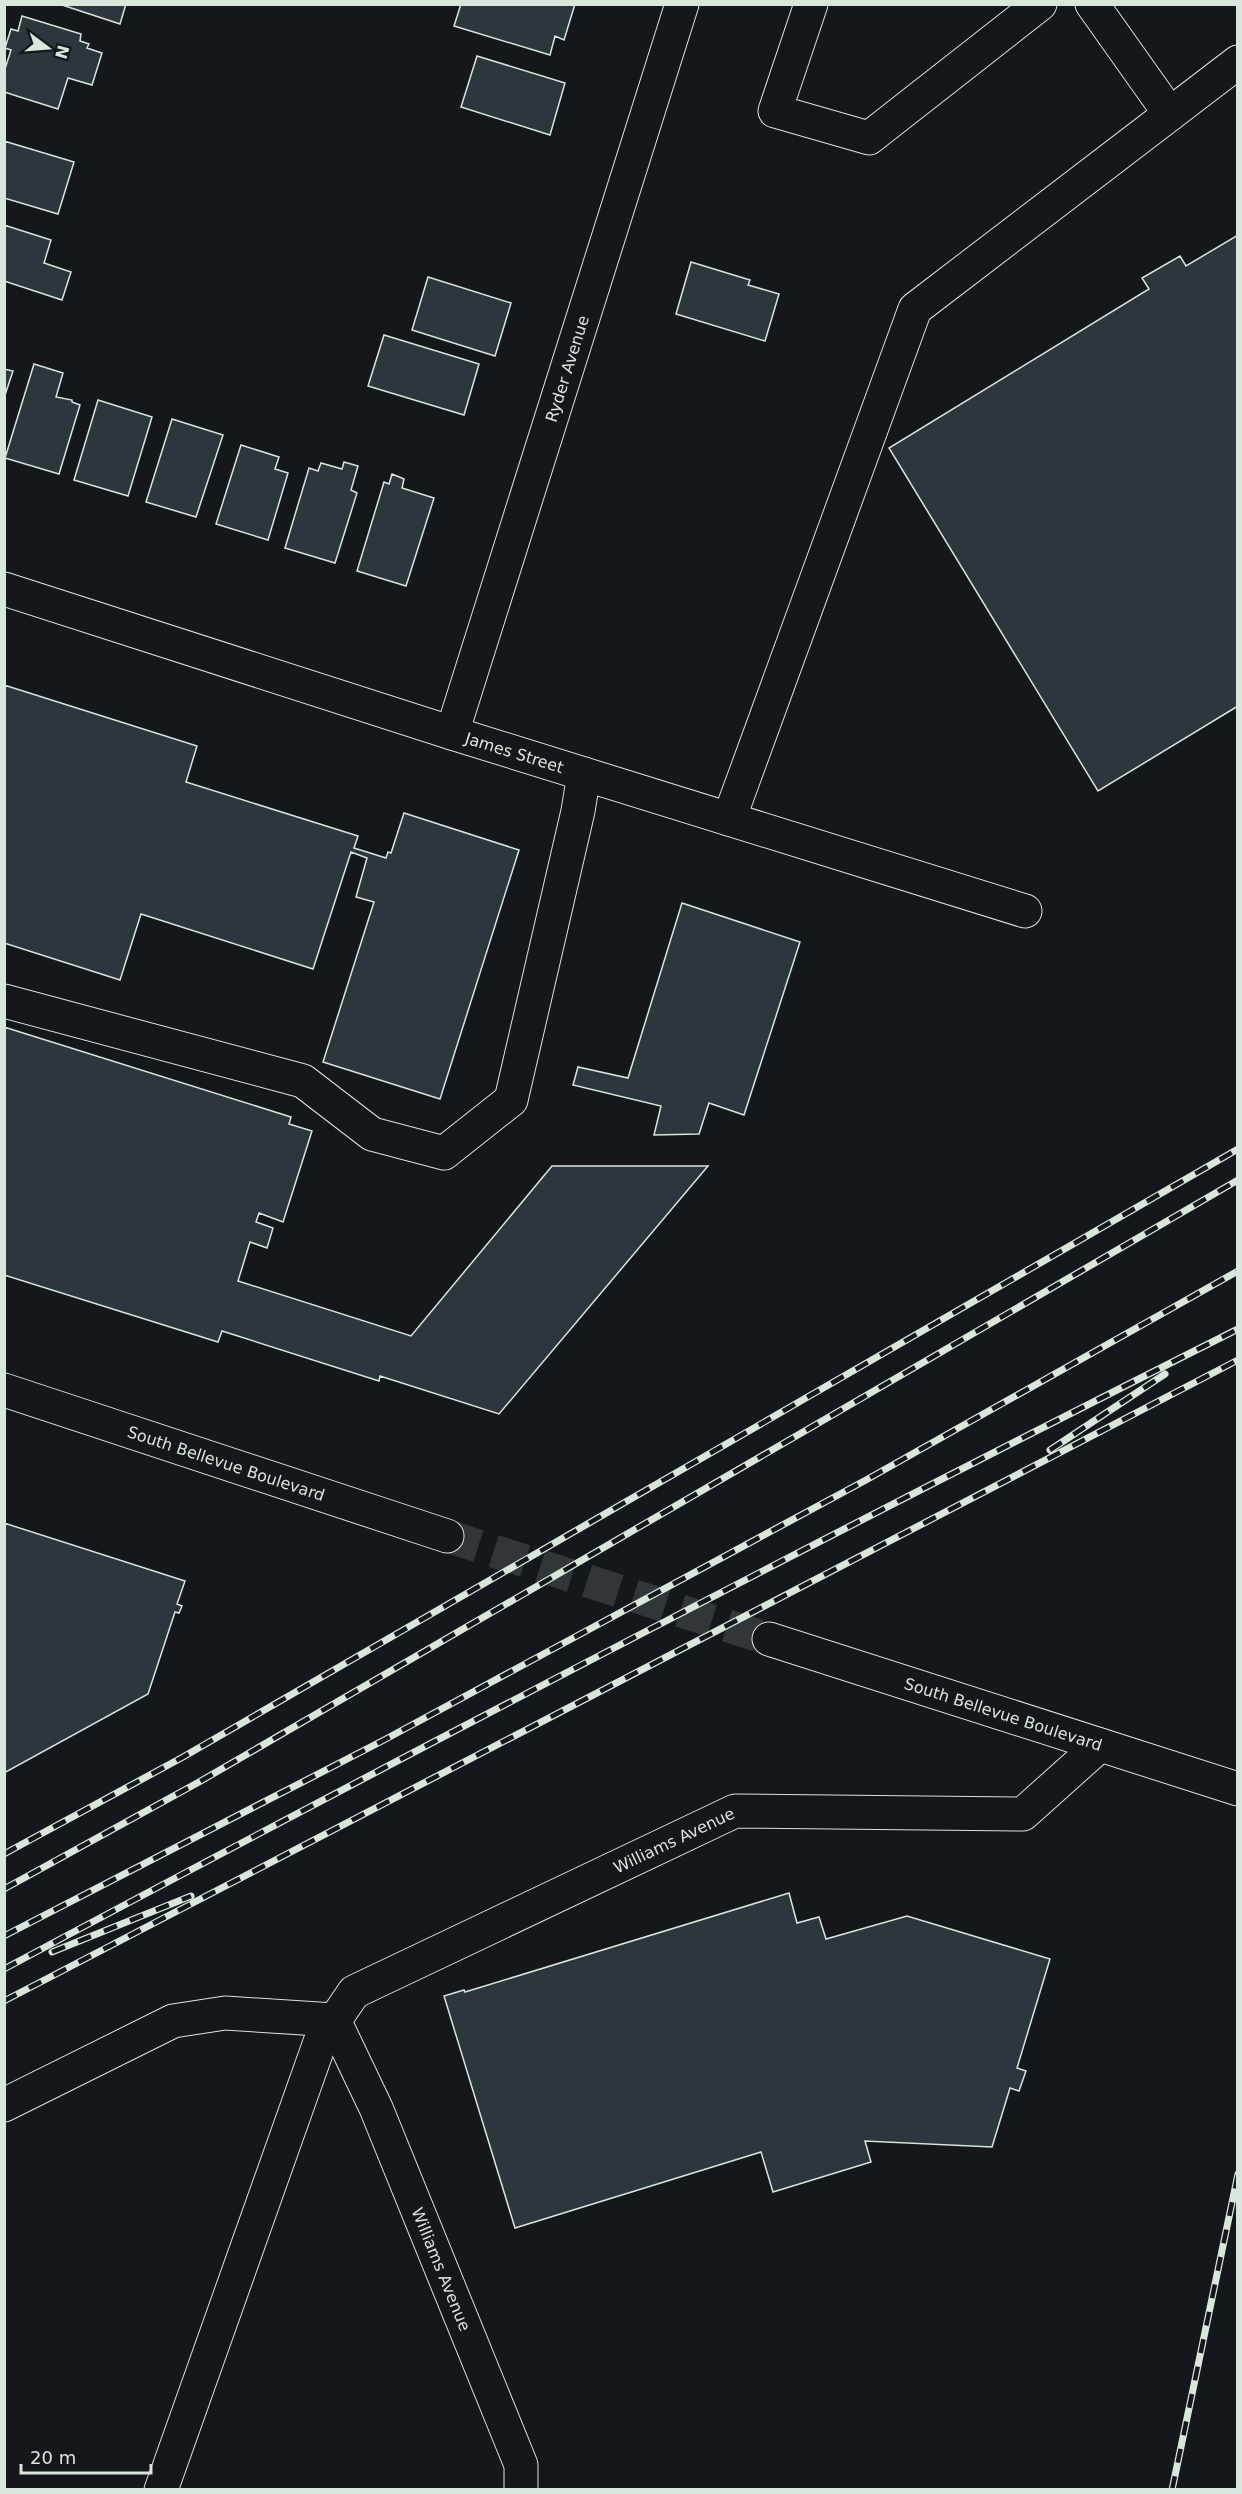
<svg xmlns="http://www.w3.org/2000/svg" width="1242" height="2494" font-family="'DejaVu Sans',sans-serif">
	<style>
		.building { fill: #2c363c; stroke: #d8e6dc; stroke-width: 1.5 }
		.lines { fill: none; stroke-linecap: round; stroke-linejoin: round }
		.major-tunnel { stroke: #313739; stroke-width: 33; stroke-dasharray: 33 16; stroke-linecap: butt }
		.minor-casing { stroke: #d8e6dc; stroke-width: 35 }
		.major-casing { stroke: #d8e6dc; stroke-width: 35 }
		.minor { stroke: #14181c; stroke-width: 33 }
		.major { stroke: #14181c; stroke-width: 33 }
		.rail-casing { stroke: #d8e6dc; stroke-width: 7 }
		.rail { stroke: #14181c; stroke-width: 4.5; stroke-dasharray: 14; stroke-linecap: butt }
		.labels { text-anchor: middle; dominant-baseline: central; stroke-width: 4.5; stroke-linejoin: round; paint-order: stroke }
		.street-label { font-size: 16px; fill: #d8e6dc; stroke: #14181c }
	</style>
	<rect width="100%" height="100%" fill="#14181c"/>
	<path class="building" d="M59 4H126L120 24Z
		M461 4H575L564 40 555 36 550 55 454 26Z
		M22 16 81 34 80 41 89 44 87 48 102 53 92 85 68 78 58 109 4 92V72L11 50 5 48 11 29 18 31Z
		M477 56 565 83 550 135 461 107Z
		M4 141 74 162 58 214 4 198Z
		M4 225 51 240 44 263 71 272 62 300 4 281Z
		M1238 235V706L1098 791 889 448 1149 289 1142 278 1180 256 1186 266Z
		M691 262 750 280 748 285 779 294 765 341 676 314Z
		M428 277 511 303 495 356 412 330Z
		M384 335 479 364 464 415 368 386Z
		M34 364 63 373 56 397 72 400V402L80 405 59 474 5 458Z
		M4 369 13 371 4 398Z
		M98 400 152 417 128 496 74 480Z
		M172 419 223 435 196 517 146 502Z
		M241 445 279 457 275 469 288 473 268 540 216 524Z
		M344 462 358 466 351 490 357 493 335 563 285 548 309 468 318 471 321 463 342 469Z
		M392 474 404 479 402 488 434 498 406 586 357 571 384 482 389 484Z
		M4 685 197 746 186 782 358 836 354 848 386 858 388 852 391 853 404 813 519 850 440 1099 323 1062 374 902 356 897 367 858 351 852 313 969 141 914 120 980 4 943Z
		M682 903 800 942 744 1115 709 1103 699 1134 654 1135 661 1106 573 1085 578 1067 628 1078Z
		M4 1027 291 1117 289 1124 312 1131 283 1222 259 1213 256 1222 273 1228 267 1248 250 1242 238 1281 411 1336 552 1166H708L499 1414 380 1376 379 1381 222 1331 218 1342 4 1275Z
		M4 1523 185 1581 177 1604 182 1606 179 1613 175 1612 148 1694 4 1773Z
		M789 1893 797 1923 819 1917 826 1939 907 1916 1050 1959 1017 2068 1026 2071 1019 2091 1010 2088 992 2147 865 2141 871 2162 773 2192 761 2152 515 2228 444 1996 464 1990 465 1992Z"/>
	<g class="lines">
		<path class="major-tunnel" d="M447 1536 769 1639"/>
		<defs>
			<g id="minor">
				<path d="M811 4 775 111 869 138 1040 4"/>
				<path d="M1092 4 1170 114"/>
				<path id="s1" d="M4 589 452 733 1025 911"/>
				<path id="s2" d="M452 733 682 4"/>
				<path d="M729 819 915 309 1238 62"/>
				<path d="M4 1001 303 1081 372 1134 444 1153 511 1100 578 811 584 774"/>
				<path id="s3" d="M4 2105 173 2021 225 2013 334 2020 376 2108 521 2465V2490"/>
				<path id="s4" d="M161 2490 320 2042 354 1992 735 1811 1023 1814 1100 1745"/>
			</g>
			<g id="major">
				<path id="s5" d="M4 1390 447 1536"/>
				<path id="s6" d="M769 1639 1238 1789"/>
			</g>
		</defs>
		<use href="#minor" class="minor-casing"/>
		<use href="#major" class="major-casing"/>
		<use href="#minor" class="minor"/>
		<use href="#major" class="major"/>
		<defs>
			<path id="rail" d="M1050 1450 1165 1374
				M4 1854 183 1757 1238 1149
				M4 1889 199 1782 1238 1180
				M4 1936 384 1740 866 1480 1238 1271
				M52 1952 191 1896
				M4 1969C413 1751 824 1537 1238 1329
				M4 2001 1238 1360
				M1172 2490 1238 2174"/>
		</defs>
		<use href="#rail" class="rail-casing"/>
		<use href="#rail" class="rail"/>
	</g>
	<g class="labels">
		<g class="street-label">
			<text stroke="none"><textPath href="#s2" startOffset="382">Ryder Avenue</textPath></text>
			<text stroke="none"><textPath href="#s1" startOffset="536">James Street</textPath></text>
			<text stroke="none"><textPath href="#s5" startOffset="234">South Bellevue Boulevard</textPath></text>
			<text stroke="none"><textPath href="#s6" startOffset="246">South Bellevue Boulevard</textPath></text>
			<text stroke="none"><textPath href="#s4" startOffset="890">Williams Avenue</textPath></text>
			<text stroke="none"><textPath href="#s3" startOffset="622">Williams Avenue</textPath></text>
		</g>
	</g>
	<rect width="1242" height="2494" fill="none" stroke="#d8e6dc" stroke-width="12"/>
	<g transform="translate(48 48) rotate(106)" stroke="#14181c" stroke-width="4.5" paint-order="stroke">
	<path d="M0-4.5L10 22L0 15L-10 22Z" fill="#d8e6dc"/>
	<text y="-9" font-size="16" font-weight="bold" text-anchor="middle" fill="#d8e6dc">N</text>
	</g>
	<path d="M21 2464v9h130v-9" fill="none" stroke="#d8e6dc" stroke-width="3"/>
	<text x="30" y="2464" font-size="18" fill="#d8e6dc" stroke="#14181c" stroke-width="4.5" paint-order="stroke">20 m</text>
</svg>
